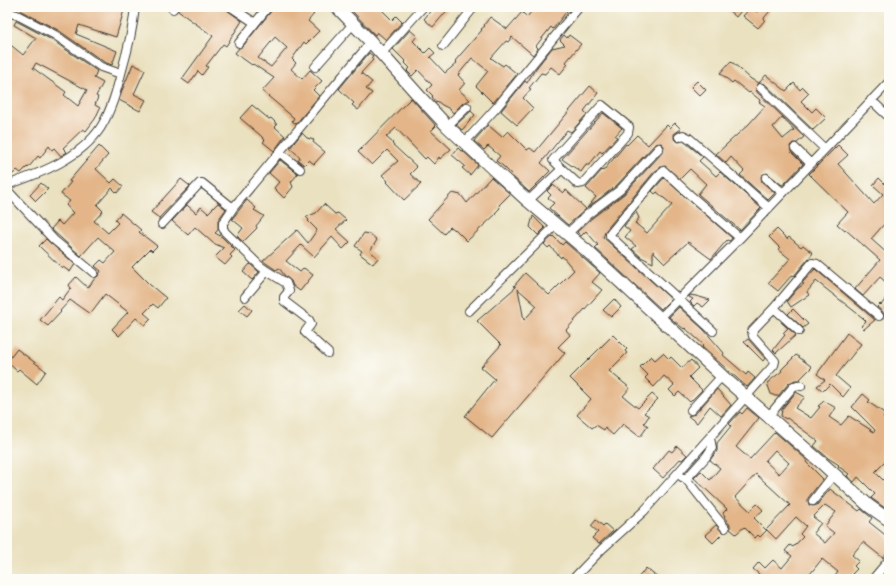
<svg xmlns="http://www.w3.org/2000/svg" width="896" height="586" font-family="'Balsamiq Sans',sans-serif">
	<style>
		.building { fill: #e3b588; fill-rule: evenodd }
		.lines { fill: none; stroke-linecap: round; stroke-linejoin: round }
		.street-casing { stroke: #3b3a35; stroke-width: 10 }
		.secondary-casing { stroke: #3b3a35; stroke-width: 14 }
		.street { stroke: #fff; stroke-width: 8 }
		.secondary { stroke: #fff; stroke-width: 12 }
	</style>
	<rect width="100%" height="100%" fill="#fdfcf7"/>
	<filter id="ink" filterUnits="userSpaceOnUse"><feTurbulence type="fractalNoise" baseFrequency=".025" numOctaves="2"/><feDisplacementMap in="SourceGraphic" scale="8" xChannelSelector="R" yChannelSelector="G"/><feConvolveMatrix kernelMatrix="1 2 1 2 8 2 1 2 1" color-interpolation-filters="sRGB"/></filter>
	<filter id="wash" filterUnits="userSpaceOnUse"><feTurbulence type="fractalNoise" baseFrequency=".012" numOctaves="4" result="noise"/><feDisplacementMap in="SourceGraphic" scale="16" xChannelSelector="R" yChannelSelector="G"/><feGaussianBlur stdDeviation="0.9" result="paint"/><feColorMatrix in="noise" values="0 0 0 0 0 0 0 0 0 0 0 0 0 0 0 0 0 1.4 0 .05"/><feComposite in="paint" operator="in"/></filter>
	<g filter="url(#wash)">
		<rect width="100%" height="100%" fill="#eae1c0"/>
		<g id="blocks">
			<path class="building" d="M23 7H125L116 37 79 25 76 34 117 51 112 65 104 62 58 30 21 11Z
				M178 7H223L242 21 226 46 223 44 206 66 208 67 202 75 198 71 189 84 182 79 213 36 178 11Z
				M273 7H305L314 14 308 21 319 31 306 44 304 42 292 59 296 63 291 69 302 79 310 70 322 81 313 90 319 96 296 124 292 121 294 118 262 91 274 78 253 64 252 65 235 53 239 48 243 46 272 10ZM275 37 287 48 271 67 258 58Z
				M355 7H379L392 20 396 16 402 22 386 40 377 32 375 35 352 11Z
				M434 7H450L433 27 424 19Z
				M535 7H570L553 29 551 27 543 37 536 46 538 48 533 55 512 37 508 42 506 41 491 58 503 66 505 64 517 74 493 103 476 86 488 71 472 58 458 75 465 83 459 90 470 100 463 103 453 113 450 109 442 105 437 101 436 102 432 97 433 96 427 90 432 85 418 70 412 76 407 71 410 68 405 63 406 62 393 49 410 30 417 36 413 41 425 53 430 48 435 53 430 57 445 73 457 63 455 61 482 30 481 29 485 26 484 25 490 17 507 29 522 12 527 17Z
				M725 7H737L741 11 736 17Z
				M751 7 757 12 762 7H765L770 11 764 18 765 20 758 28 743 16Z
				M16 21 52 40 97 71 94 78 103 83 96 96 98 97 95 105 100 108 95 119 86 131 83 129 63 148 67 152 61 156 54 148 52 150 49 146 40 158 38 156 28 168 27 167 21 173 17 170 13 174 10 171 7 173V74L12 69 7 65V42L23 55 36 38 14 25ZM36 63 87 90 78 106 64 95 66 92 33 68Z
				M564 35 567 38 569 35 581 44 566 62 568 64 560 74 551 67 545 74 541 73 529 88 531 89 523 98 533 108 517 125 501 111 525 81 527 83 534 71 552 48 565 45 560 40Z
				M369 53 373 56 371 58 373 60 361 73 372 82 366 89 372 93 358 110 352 105 354 103 339 89Z
				M731 61 751 79 759 83 766 75 786 91 794 83 800 90 803 87 809 93 801 101 812 112 816 108 826 118 813 130 765 84 760 83 757 85 756 89 757 92 804 137 797 143H793L790 146 791 152 803 164 784 184 782 185 767 173 762 175 761 177 762 182 775 193 768 200 740 175 744 171 731 157 726 163 716 154 749 124 765 106 759 102 760 100 750 92 749 93 734 81 732 83 720 73ZM782 117 794 130 783 139 773 127Z
				M133 64 145 70 134 94 146 100 140 111 119 100 123 88Z
				M697 81 706 90 700 96 691 87Z
				M590 86 598 93 584 111 587 114 571 132 567 130 541 163 550 171 529 192 512 176H513L503 166 496 161 500 156 488 146 484 150 474 141 488 125 502 137 508 131 527 150 530 148 535 152Z
				M411 98 436 126 431 131 451 149 440 159 439 157 434 164 427 157 425 159 396 128 386 137 393 143 392 144 417 167 410 174 421 184 404 200 387 182 388 181 382 175 398 161 387 150 372 165 358 152Z
				M252 105 269 119 271 118 275 122 277 125 275 127 285 136 274 151 263 142 265 140 260 135 240 118Z
				M471 111 475 115 462 130 456 125Z
				M603 113 622 128 615 136 617 137 602 153 600 151 589 165H586L581 172 562 159Z
				M675 123 681 129 674 134V139L676 141 679 142 683 141 686 143 703 157 699 161 716 176 720 172 761 208 740 230 698 194 706 184 690 169 680 179 665 166 661 167 654 172 606 230 603 237 671 299 661 309 595 248 598 245 586 231 581 236 577 232 592 218 624 194 663 152 664 146 661 143 655 144 616 186 587 208 596 197 586 188 587 187 602 170 603 171 626 144 627 145 637 135 648 145 667 125 670 128Z
				M302 133 307 138 314 140 313 142 325 152 314 164 309 160 304 165 298 160 300 157 290 148Z
				M838 145 848 155 838 164 874 204 883 194 873 185 879 178 889 188V225L886 222 871 239 889 255V285L880 277 863 296 855 289 880 260 846 230 845 231 837 224 848 212 809 174Z
				M99 146 108 155 96 169 111 183 115 179 123 186 117 193 112 188 97 205 103 211 94 221 108 233 118 223 115 220 121 213 141 230 139 232 157 246 152 251 150 249 132 267 149 284 166 298 158 308 153 304 144 313 151 319 145 325 136 318 119 336 112 329 128 312 105 294 90 314 70 300 60 311 61 312 48 326 40 320 59 297 62 300 71 288 69 285 76 277 88 288 95 278 98 276 101 271 95 266 101 260 105 263 115 252 98 237 81 256 51 229 58 221 62 225 73 213 66 205 70 201 61 194 71 182 69 181Z
				M458 148 461 151 462 150 478 165 470 175 462 168 465 166 452 155Z
				M280 160 298 174 291 182 293 187 284 198 274 188 279 182 269 173Z
				M491 177 510 194 499 205 500 208 495 213 496 214 467 241 455 229 454 230 450 227 444 234 428 219 452 193 461 195 467 203Z
				M664 178 732 238 730 241 727 240 711 259 688 242 665 263 653 251V263L641 257 632 249 636 246 625 237 630 231 624 226 636 212 639 218 635 223 647 233 672 205 657 192 655 194 652 191Z
				M181 179 190 186 159 218 151 212Z
				M41 183 48 189 36 201 30 195Z
				M553 185 563 193 566 190 586 209 568 225 549 208 554 203 548 198 551 195 547 191Z
				M247 200 256 208 254 210 264 216 256 226 257 228 243 242 237 236 243 228 232 219Z
				M218 203 226 209 218 220V230L215 233 222 237 235 250 230 255 232 257 225 265 215 257 224 248 213 243 195 227 188 235 172 221 187 205 196 213 201 207 208 213Z
				M324 204 335 214 338 213 346 220 336 229 350 242 343 249 332 237 314 257 301 245 286 261 300 272 304 268 313 275 300 291 293 286 291 281 285 276 279 268 276 270 263 261 297 230 308 243 317 230 308 221 309 220 306 217 316 213Z
				M533 216 545 228 538 235 530 227Z
				M777 229 787 239 789 237 801 247 803 245 813 253 794 276 792 275 778 291 768 283 790 259 778 249 780 248 769 237Z
				M364 233 370 234 377 240 370 251 378 258 373 264 360 254 362 251 355 246Z
				M553 236 562 245 565 242 600 273 592 282 602 290 566 330 570 335 558 347 565 353 492 438 465 416 495 379 481 367 501 345 477 321 516 287 514 286 525 273 549 295 574 270 562 256 561 258 550 246 548 248 544 244ZM518 289 537 306 524 320Z
				M46 239 75 264 70 272 63 267 62 268 39 246Z
				M250 264 259 272 252 280 243 272Z
				M815 269 875 320 864 329 861 326 866 321 863 318 816 281 807 292 809 295 791 307 787 301 797 289 804 284 802 283Z
				M690 295 696 296 710 300 703 307 697 303 694 306 690 302 693 299 689 297Z
				M889 295V310L884 316 883 312 877 307 880 304 881 305Z
				M614 299 621 307 611 317 603 310Z
				M245 304 252 310 247 316 239 310Z
				M679 307 704 330 724 353 723 355 746 375 748 372 755 378 747 387 702 347 704 345 685 328 684 329 669 317Z
				M793 309 808 324 803 328 788 314Z
				M781 322 796 335 776 353 773 350 785 335 783 333 788 328Z
				M847 333 861 344 836 376 850 388 843 397 830 384 823 391 817 386 825 380 817 374Z
				M613 335 627 349 625 351 627 353 609 371 630 388 623 396 638 408 652 394 658 399 644 413 649 416 644 423 648 426 640 437 623 424 613 435 605 428 604 430 596 425 592 428 577 415 591 399 570 378Z
				M748 339 765 358 763 361 744 342Z
				M17 349 46 371 37 384 19 369 17 371 7 362Z
				M663 353 669 359 671 357 682 368 691 360 698 368 689 377 702 390 690 402 679 392 675 396 669 390 674 385 664 376 654 387 645 378 648 375 640 367 651 356 655 360Z
				M796 355 812 367 799 380H795L789 383 778 396H775L771 394 767 383 782 371 781 370Z
				M717 389 731 405 721 416 710 406 697 423 688 416 695 414Z
				M796 392 805 397 795 408 811 418 820 407 818 406 824 401 836 408 829 417 841 425 849 416 874 432 875 430 852 407 863 394 870 400 868 402 886 414 883 417 889 426V458L875 472 885 482 889 476V511L871 498 875 494 858 477 854 482 847 476 849 474 838 466 839 465 828 458 814 446 818 441 787 418 786 419 781 416 782 409Z
				M747 408 759 418 736 447 750 459 775 432 807 460 806 462 823 479 808 498V501L809 505 813 506 817 505 830 489 859 511 861 509 872 518 869 522 889 538V551L883 558 863 542 852 555 859 561 854 566 857 569 852 574 858 579H833L838 572 822 559 806 579H765L753 569 759 562 765 568 773 560 782 568 792 556 785 551 790 545 793 547 803 537 800 534 806 526 796 517 776 539 767 530 760 537 758 535 755 538 744 527 736 534 730 529V525L724 517 725 516 723 513 727 509 694 478 701 471 710 480 720 468 710 460 717 451V443L731 426 729 424 740 412 742 414ZM775 450 789 463 779 474 765 461ZM756 474 790 505 766 530 754 518 763 510 757 504 750 511 735 497ZM825 505 836 512 825 526 834 533 825 543 813 533 821 523 813 517Z
				M677 446 687 455 682 460 680 459 663 478 653 469 669 450 672 452Z
				M596 520 603 526 605 524 613 531 599 544 592 538 598 532 591 526Z
				M716 525 723 533 713 543 705 535Z
				M646 568 659 579H637Z"/>
		</g>
	</g>
	<g filter="url(#ink)">
		<use href="#blocks" fill-opacity="0" stroke="#3b3a35" stroke-width="1"/>
		<g class="lines">
			<defs>
				<path id="street" d="M171 7 173 9
					M231 7 255 23
					M7 12 17 15 55 35 101 67 121 74
					M239 43 268 7
					M443 46 474 7
					M381 54 423 7
					M315 67 353 24
					M761 88 825 149
					M871 100 889 117
					M602 105 629 127 628 133 583 183 578 184 562 169 553 160Z
					M447 126 467 107
					M679 137 683 135 689 138 769 208
					M465 142 497 107 579 7
					M795 148 811 164
					M279 152 300 169
					M766 178 783 193
					M7 185C41 173 81 158 101 127 112 109 117 89 122 70 128 49 133 28 135 7
					M7 190 54 240 94 273
					M528 201 562 169
					M162 224 200 183H202L233 208
					M567 234 588 214 620 190 659 148
					M267 271 286 283 289 291 284 297V301L309 320 311 324 305 332 307 334 328 353
					M245 297 267 271 260 266 225 232 223 228V223L233 208 371 42
					M774 308 799 331
					M469 311 556 225
					M660 318 740 238 889 82
					M713 331 610 236V234L658 176 664 171 690 195 740 238
					M691 410 722 376
					M768 417 793 387 797 385 801 386
					M682 477 686 479 706 457 712 448 710 438
					M686 479 725 528
					M813 501 834 474
					M573 579 602 549 644 511 774 365 775 361 753 336 752 331 774 308 812 263 817 264 879 316
					M873 579 889 560"/>
				<path id="secondary" d="M337 7 371 42 420 97 447 126 493 169 528 201 586 250 722 376 823 464 869 506 889 520"/>
			</defs>
			<use href="#street" class="street-casing"/>
			<use href="#secondary" class="secondary-casing"/>
			<use href="#street" class="street"/>
			<use href="#secondary" class="secondary"/>
		</g>
	</g>
	<rect width="896" height="586" fill="none" stroke="#fdfcf7" stroke-width="24"/>
</svg>
